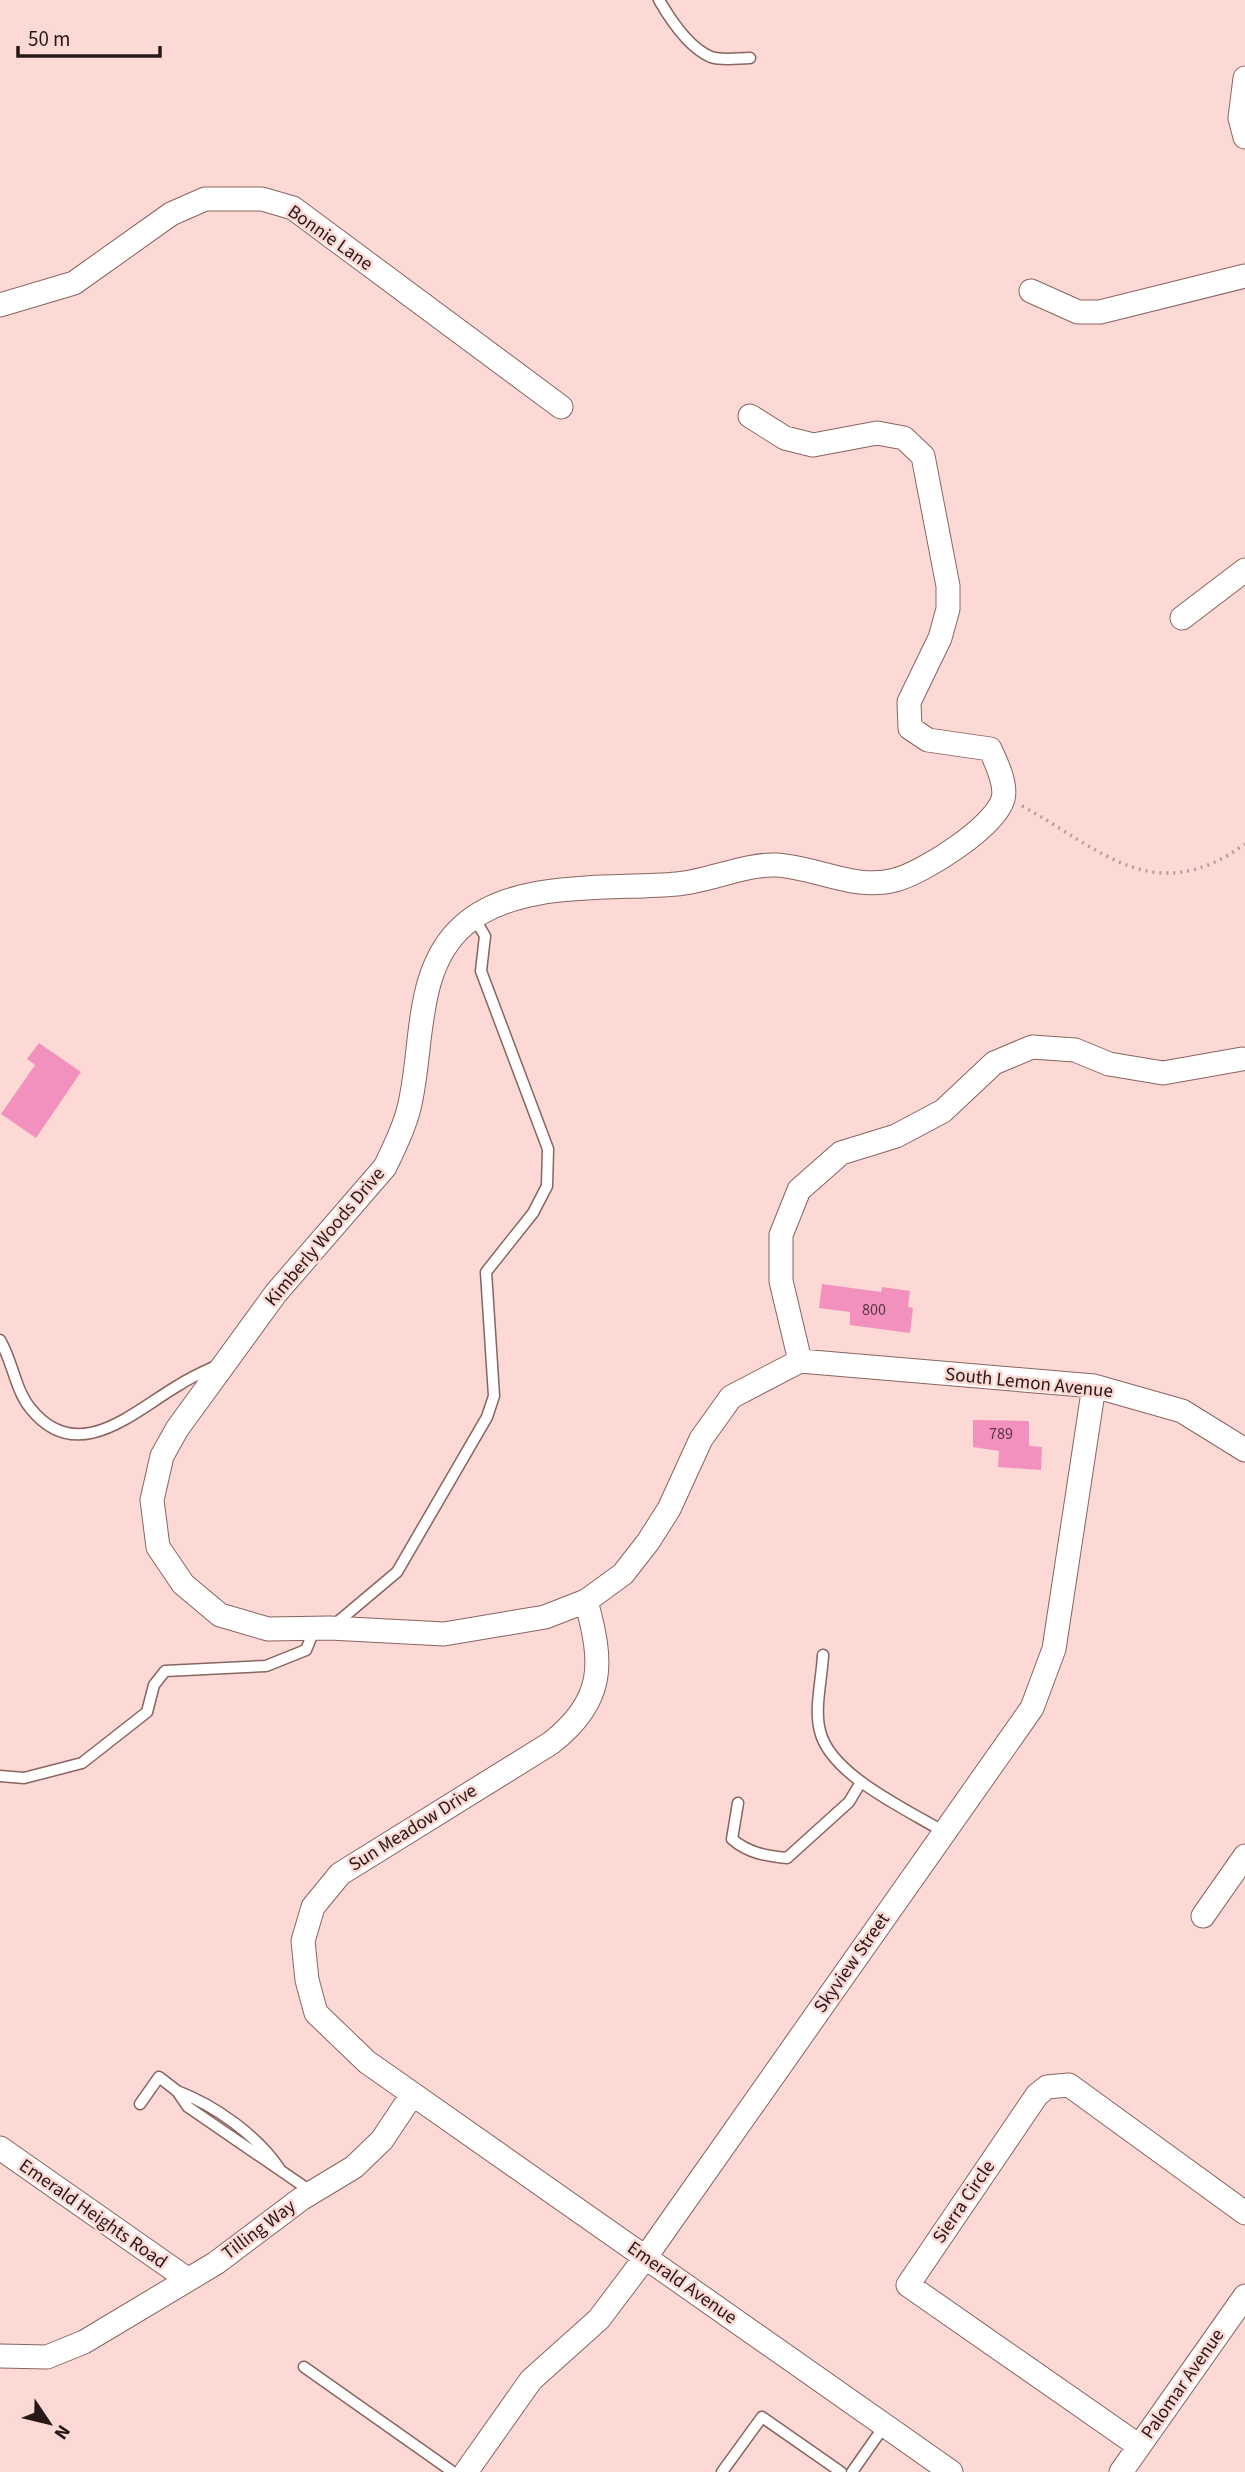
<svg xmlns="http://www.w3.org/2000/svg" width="1245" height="2472" font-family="'Source Sans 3',sans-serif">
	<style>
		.building { fill: #f291be }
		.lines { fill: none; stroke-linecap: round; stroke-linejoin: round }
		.service-casing { stroke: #896460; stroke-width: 13 }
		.minor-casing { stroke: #896460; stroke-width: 25 }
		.path { stroke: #b89b98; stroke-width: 3.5; stroke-dasharray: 2 5; stroke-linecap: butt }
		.service { stroke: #fff; stroke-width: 10 }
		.minor { stroke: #fff; stroke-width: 23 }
		.labels { text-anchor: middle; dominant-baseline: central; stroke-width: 5; stroke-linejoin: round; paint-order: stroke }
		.number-label { font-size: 16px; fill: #5a3641 }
		.street-label { font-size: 19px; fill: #271817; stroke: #fcd9d5 }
	</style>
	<rect width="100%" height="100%" fill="#fcd9d5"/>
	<path class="building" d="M39 1043 81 1072 36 1138 1 1114 35 1065 27 1059Z
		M822 1284 881 1292 882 1287 910 1291 908 1307 913 1308 910 1333 850 1325V1312L819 1308Z
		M973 1420 1029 1421V1446L1042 1447 1041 1470 998 1467 999 1451 973 1447Z"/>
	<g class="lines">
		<defs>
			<path id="service" d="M659 0C670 19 689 48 711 57 723 61 738 58 750 58
				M0 1340C13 1362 15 1390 31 1409 78 1467 134 1411 179 1385 191 1377 205 1371 218 1365
				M334 1625 397 1572 487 1417 494 1396 486 1272 533 1213 547 1186 548 1149 481 971 485 936 473 916
				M823 1655C822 1678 814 1709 820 1731 830 1775 908 1810 944 1832
				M0 1776 24 1778 82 1763 147 1712 154 1685 165 1671 266 1666 306 1650 315 1628
				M738 1803 732 1839C748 1853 766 1856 787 1858L849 1802 861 1782
				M140 2104 159 2077 177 2091
				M279 2168C257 2135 214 2105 177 2091L188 2107 312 2192
				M304 2367 453 2472
				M722 2472 762 2417 841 2472
				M852 2472 885 2425"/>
			<path id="minor" d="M1245 78 1240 118 1245 137
				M1031 291 1078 312H1100L1245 276
				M0 305 74 283 171 214 205 199H262L293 208 561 407
				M750 416 785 438 813 445 877 433 904 438 923 456 948 586V609L940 638 909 702 910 728 928 740 990 749C996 762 1007 784 1003 799 995 827 923 873 895 880 855 891 816 867 776 865 744 864 710 881 677 884 611 890 516 879 464 925 413 969 424 1048 409 1108 404 1129 394 1148 385 1167L276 1293 177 1429 162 1456 152 1500 158 1547 183 1584 220 1615 268 1629 330 1628 444 1634 545 1617 586 1601 623 1574 648 1542 669 1509 701 1439 731 1397 800 1361 1094 1386 1182 1411 1245 1450
				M1182 618 1245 570
				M800 1361 781 1281V1235L799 1190 841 1153 896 1136 943 1111 994 1063 1032 1047 1075 1050 1109 1064 1163 1073 1242 1059
				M586 1601C603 1662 606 1700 551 1743L340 1874 313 1907 303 1941 307 1980 316 2013 367 2062 951 2472
				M1203 1916 1245 1856
				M0 2148 187 2279
				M0 2356 47 2357 84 2342 216 2263 301 2199 354 2167 382 2140 412 2095
				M1139 2446 908 2285 1037 2095 1047 2087 1069 2085 1245 2213
				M466 2472 531 2380 599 2319 645 2258 1032 1708 1054 1649 1094 1386
				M1121 2472 1245 2296"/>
		</defs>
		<use href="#service" class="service-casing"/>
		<use href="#minor" class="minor-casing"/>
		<path class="path" d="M1022 806C1101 849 1154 910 1245 844"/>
		<use href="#service" class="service"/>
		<use href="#minor" class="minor"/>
	</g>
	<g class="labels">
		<g class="number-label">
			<text x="874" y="1310">800</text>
			<text x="1001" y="1434">789</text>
		</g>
		<g class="street-label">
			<text transform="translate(330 238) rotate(35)">Bonnie Lane</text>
			<text transform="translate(325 1237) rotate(-50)">Kimberly Woods Drive</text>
			<text transform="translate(1029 1383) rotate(6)">South Lemon Avenue</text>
			<text transform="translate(413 1828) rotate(-32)">Sun Meadow Drive</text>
			<text transform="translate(852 1963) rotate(-55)">Skyview Street</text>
			<text transform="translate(964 2202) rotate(-56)">Sierra Circle</text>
			<text transform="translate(93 2214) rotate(35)">Emerald Heights Road</text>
			<text transform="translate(259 2230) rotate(-37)">Tilling Way</text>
			<text transform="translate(682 2283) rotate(35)">Emerald Avenue</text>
			<text transform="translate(1183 2384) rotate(-55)">Palomar Avenue</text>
		</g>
	</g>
	<g transform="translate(49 2423) rotate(125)" stroke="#fcd9d5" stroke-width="5" paint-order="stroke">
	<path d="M0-5L12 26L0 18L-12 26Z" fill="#271817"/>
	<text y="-10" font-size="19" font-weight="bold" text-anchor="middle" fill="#271817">N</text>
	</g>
	<path d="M18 46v10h142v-10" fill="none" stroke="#271817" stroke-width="3.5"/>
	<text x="28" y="46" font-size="21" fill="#271817" stroke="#fcd9d5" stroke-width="5" paint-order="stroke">50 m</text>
</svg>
